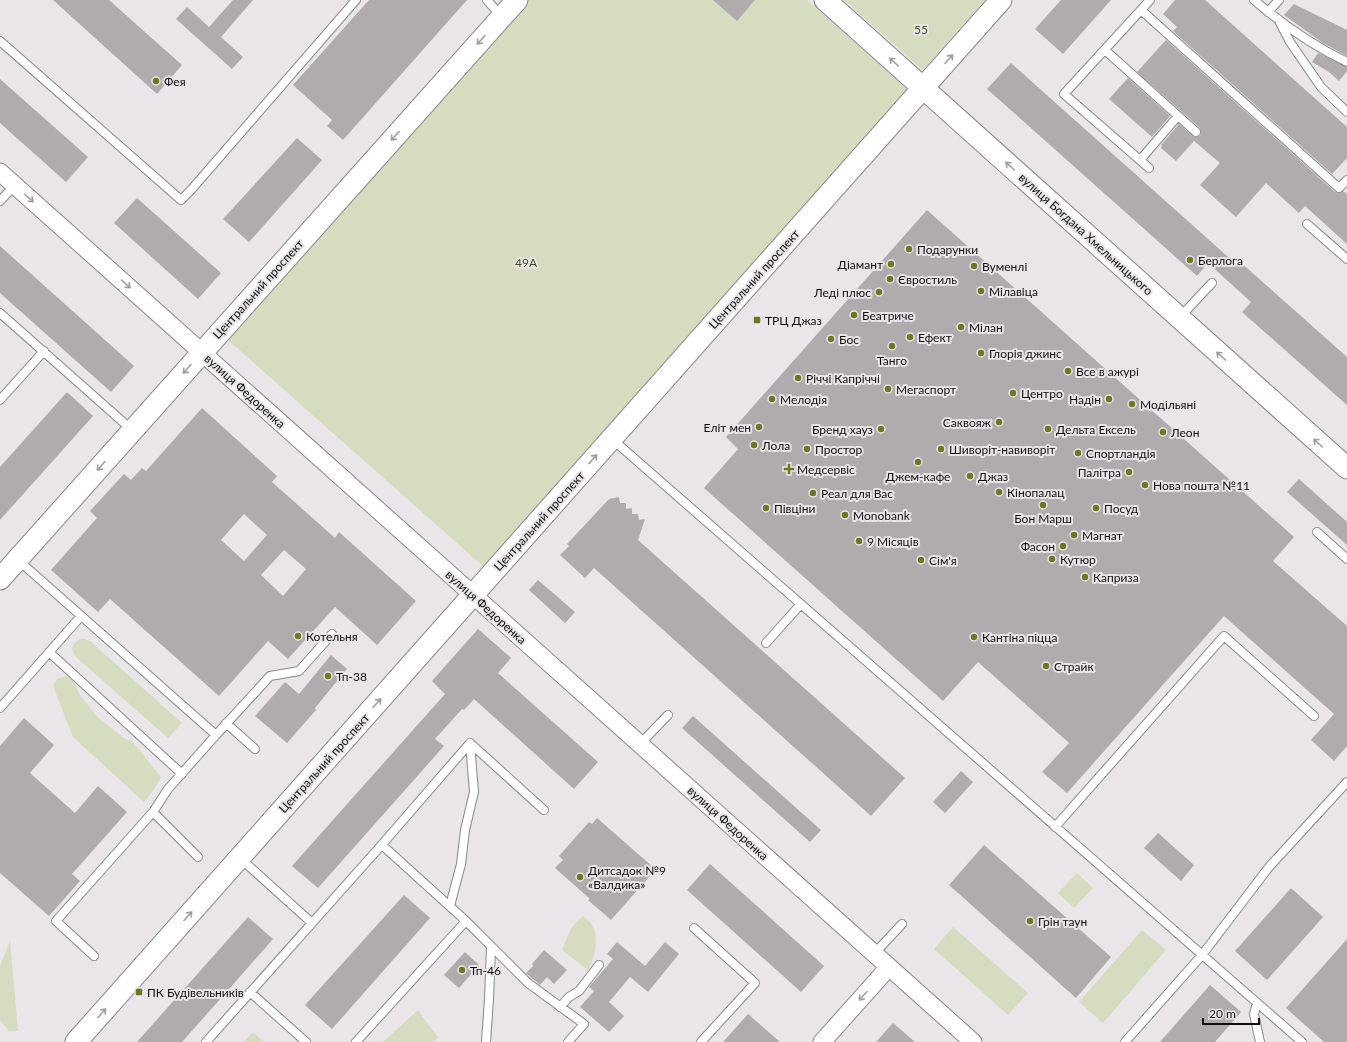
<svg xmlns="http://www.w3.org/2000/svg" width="1347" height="1042" font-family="Lato,sans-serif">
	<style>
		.green { fill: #d6dcbf }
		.building { fill: #b0acae; fill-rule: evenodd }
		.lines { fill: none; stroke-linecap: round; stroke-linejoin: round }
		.service-casing { stroke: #8a8688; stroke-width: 10 }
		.minor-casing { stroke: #8a8688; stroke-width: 19 }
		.tertiary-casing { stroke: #8a8688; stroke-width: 23 }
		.service { stroke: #fff; stroke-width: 8 }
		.minor { stroke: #fff; stroke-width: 17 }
		.tertiary { stroke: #fff; stroke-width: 21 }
		.oneway { stroke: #9f9f9f }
		.poi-dot { fill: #6e7823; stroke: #e9e5e8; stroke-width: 1.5 }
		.labels { text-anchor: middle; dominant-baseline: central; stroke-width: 4; stroke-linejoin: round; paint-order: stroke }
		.park-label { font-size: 12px; fill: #494f1f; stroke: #e9e5e8 }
		.poi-label { font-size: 12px; fill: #0f0e0f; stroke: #e9e5e8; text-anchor: start }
		.street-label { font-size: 12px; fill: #0f0e0f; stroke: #e9e5e8 }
	</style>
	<rect width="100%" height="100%" fill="#e9e5e8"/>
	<path class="green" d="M529 0H807L908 90 484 567 228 340Z
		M844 0H985L923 70Z
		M84 639 90 641 182 723 168 738 76 657 72 650C73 643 77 639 84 639Z
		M66 676 73 680 80 695 97 717 124 738 132 741 161 777 155 788 144 802 73 737 53 686 57 679Z
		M1077 873 1093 888 1074 908 1058 893Z
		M583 916C602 929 597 953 588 970L562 950C567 937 571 925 583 916Z
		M953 927 1028 993 1008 1015 934 949Z
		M1142 930 1166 950 1103 1023 1079 1002Z
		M10 941 18 1031H9L0 1020V966Z
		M418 1010 438 1038 434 1042H383Z
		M253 1032 264 1042H244Z"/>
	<path class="building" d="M53 0H109L182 65 157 94Z
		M233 0H253L221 37 243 57 232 69 176 19 187 7 209 27Z
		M369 0H467L343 140 327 126 332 120 293 85Z
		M713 0H755L737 21Z
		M1061 0H1111L1063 54 1035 29Z
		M1175 0H1205L1347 127V158L1332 174 1173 31 1177 27 1163 14Z
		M1294 4 1347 30V56L1323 43 1284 15Z
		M1166 40 1335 192 1340 193 1343 191 1347 194V244L1305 206 1299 213 1266 183 1236 217 1200 185 1220 163 1194 141 1176 161 1161 148 1162 146 1161 145 1179 124 1194 137 1200 136 1201 133 1200 128 1137 72Z
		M1318 53 1347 67V71L1339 81 1329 72 1312 62Z
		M1011 63 1236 264 1239 261 1347 357V405L1242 312 1251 302 1208 263 1197 276 987 89Z
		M1128 78 1170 116 1152 137 1109 99Z
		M0 79 88 157 66 182 0 123Z
		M297 138 322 160 249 242 223 219Z
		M137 198 221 273 198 299 114 223Z
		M927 210 1294 537 1273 561 1347 626V746L1334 761 1311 740 1334 714 1224 616 1067 793 1042 772 1069 743 978 662 943 701 704 488 738 449 726 437Z
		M0 246 134 366 111 392 0 293Z
		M67 392 93 416 0 520V467Z
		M202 408 277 476 272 482 335 538 339 532 416 601 377 645 335 607 288 659 268 641 219 696 110 599 98 612 51 570 97 518 90 511 124 474 131 480 142 468 146 471ZM244 514 267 535 244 561 221 540ZM284 550 306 569 283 596 261 575Z
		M1299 479 1347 522V545L1287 492Z
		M619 497 620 503H626V509L632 508V514H638L639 520 645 519 638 540 905 778 871 816 594 568 585 578 560 555 569 546 567 544 609 499Z
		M538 580 575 612 565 623 529 590Z
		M478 629 511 658 498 673 598 762 574 789 474 699 464 710 462 709 435 739 444 746 318 888 292 866 445 694 432 681Z
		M331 655 347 669 315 708 316 710 287 743 255 716 285 682 299 694Z
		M693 716 821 830 810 842 682 728Z
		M24 718 54 745 30 773 75 813 98 786 127 812 72 874 80 881 49 916 0 873V746Z
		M961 771 973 782 945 813 933 802Z
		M597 818 654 868 648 874 650 876 611 920 588 900 590 899 555 868 563 860 559 856 589 822 592 824Z
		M1158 833 1194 865 1181 881 1144 848Z
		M984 845 1111 957 1076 998 949 885Z
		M710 864 824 966 801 992 687 890Z
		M1291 888 1323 917 1267 980 1235 951Z
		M404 895 430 918 332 1029 305 1005Z
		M248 917 273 939 230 988 182 1042H137Z
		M1347 939V1042H1324L1286 1008Z
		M617 942 645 966 665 942 679 954 648 992 630 977 609 1002 624 1016 609 1032 580 1007 594 991 589 987 613 959 607 954Z
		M544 950 567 970 554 984 547 977 540 985 526 973 533 966 532 964Z
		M465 952 479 965 459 988 444 975Z
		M1210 985 1241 1012 1215 1042H1160Z
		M748 1014 780 1042H723Z
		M893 1023 915 1042H876Z"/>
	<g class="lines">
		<defs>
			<path id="service" d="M487 0 501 16
				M1254 0C1281 23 1315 47 1347 62
				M1141 10 1339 188 1347 180
				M1268 12 1279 0
				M1278 19 1290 42 1321 87 1347 112
				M0 41 181 200 191 190 356 0
				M1105 50 1196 132
				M1140 160 1178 116
				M1149 168 1064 94 1150 0
				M0 201 15 185
				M1307 224 1347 259
				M0 313 132 430
				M1180 317 1212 283
				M0 400 44 351
				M612 439 1302 1042
				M1317 532 1347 559
				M18 560 216 735 270 676 299 671 332 634
				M766 643 801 604
				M49 652 182 774
				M0 708 81 616
				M226 723 255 749
				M470 743 544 810
				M640 744 668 715
				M1055 827 1224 636 1314 716
				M382 845 466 921 528 983 584 1024 568 1042
				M198 857 153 812 168 789 216 735
				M240 858 312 923
				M450 906 461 864 465 830 474 792 470 743
				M694 928 755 983 701 1042
				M874 954 902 924
				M94 956 56 921 153 812
				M250 992 306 1042
				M1257 1003 1254 1014 1260 1042
				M560 1007 569 997 579 991 599 965
				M206 1042 378 849 470 743
				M356 1042 466 921
				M486 1042 489 999 491 947
				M1125 1042 1202 955 1269 867 1347 782"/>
			<path id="minor" d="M0 172 973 1042
				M822 1042 889 967"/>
			<path id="tertiary" d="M825 0 1347 468
				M0 579 517 0
				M76 1042 1001 0"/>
		</defs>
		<use href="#service" class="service-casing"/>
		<use href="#minor" class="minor-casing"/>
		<use href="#tertiary" class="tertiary-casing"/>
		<use href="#service" class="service"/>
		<use href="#minor" class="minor"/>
		<use href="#tertiary" class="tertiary"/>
	</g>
	<defs><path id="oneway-shaft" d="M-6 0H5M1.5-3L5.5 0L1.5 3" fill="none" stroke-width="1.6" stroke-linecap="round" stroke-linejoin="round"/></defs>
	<g class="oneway">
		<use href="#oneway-shaft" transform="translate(481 40) rotate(132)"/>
		<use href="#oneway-shaft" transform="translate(949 59) rotate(-48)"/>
		<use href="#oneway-shaft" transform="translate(894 62) rotate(-138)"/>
		<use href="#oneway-shaft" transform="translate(395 136) rotate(132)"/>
		<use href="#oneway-shaft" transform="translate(1010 166) rotate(-138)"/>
		<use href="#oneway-shaft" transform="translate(29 198) rotate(42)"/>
		<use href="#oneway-shaft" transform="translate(126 284) rotate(42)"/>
		<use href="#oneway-shaft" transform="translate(1221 356) rotate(-138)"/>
		<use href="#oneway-shaft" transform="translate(187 369) rotate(132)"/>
		<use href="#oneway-shaft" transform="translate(1318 443) rotate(-138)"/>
		<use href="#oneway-shaft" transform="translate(593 459) rotate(-48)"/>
		<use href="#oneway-shaft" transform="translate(101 466) rotate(132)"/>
		<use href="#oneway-shaft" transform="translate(377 703) rotate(-48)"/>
		<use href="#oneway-shaft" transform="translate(188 916) rotate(-48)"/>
		<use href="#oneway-shaft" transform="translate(863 996) rotate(132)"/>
		<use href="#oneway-shaft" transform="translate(102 1013) rotate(-48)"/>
	</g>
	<g class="poi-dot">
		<circle cx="156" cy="81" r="4"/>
		<circle cx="909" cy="249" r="4"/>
		<circle cx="1190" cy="260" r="4"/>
		<circle cx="891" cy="264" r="4"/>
		<circle cx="974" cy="266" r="4"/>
		<circle cx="890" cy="279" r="4"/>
		<circle cx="981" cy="291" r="4"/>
		<circle cx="879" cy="292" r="4"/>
		<circle cx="854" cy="315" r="4"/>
		<rect x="753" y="316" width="8" height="8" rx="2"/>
		<circle cx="961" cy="327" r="4"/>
		<circle cx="910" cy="337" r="4"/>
		<circle cx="831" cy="339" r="4"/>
		<circle cx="892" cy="346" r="4"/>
		<circle cx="981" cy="353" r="4"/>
		<circle cx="1068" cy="371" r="4"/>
		<circle cx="798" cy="378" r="4"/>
		<circle cx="888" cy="389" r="4"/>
		<circle cx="1013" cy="393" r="4"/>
		<circle cx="772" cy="399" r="4"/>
		<circle cx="1109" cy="399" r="4"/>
		<circle cx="1132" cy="404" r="4"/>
		<circle cx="999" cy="422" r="4"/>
		<circle cx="759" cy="427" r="4"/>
		<circle cx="881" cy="429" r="4"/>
		<circle cx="1048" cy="429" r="4"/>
		<circle cx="1163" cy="432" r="4"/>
		<circle cx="754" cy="445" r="4"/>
		<circle cx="807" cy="449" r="4"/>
		<circle cx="941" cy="449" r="4"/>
		<circle cx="1078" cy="453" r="4"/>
		<circle cx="918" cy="462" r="4"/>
		<path d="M787 463h4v4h4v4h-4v4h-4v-4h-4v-4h4z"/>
		<circle cx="1129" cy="472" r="4"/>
		<circle cx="970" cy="476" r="4"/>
		<circle cx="1145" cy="485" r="4"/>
		<circle cx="999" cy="492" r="4"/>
		<circle cx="813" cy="493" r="4"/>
		<circle cx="1043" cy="505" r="4"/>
		<circle cx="766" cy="508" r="4"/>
		<circle cx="1096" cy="508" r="4"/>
		<circle cx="845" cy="515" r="4"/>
		<circle cx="1074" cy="535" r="4"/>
		<circle cx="859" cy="541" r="4"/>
		<circle cx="1063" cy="546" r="4"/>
		<circle cx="1052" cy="559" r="4"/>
		<circle cx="921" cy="560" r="4"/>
		<circle cx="1085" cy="577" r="4"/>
		<circle cx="298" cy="636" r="4"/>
		<circle cx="974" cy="637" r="4"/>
		<circle cx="1046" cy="666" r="4"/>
		<circle cx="328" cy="676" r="4"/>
		<circle cx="580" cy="877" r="4"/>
		<circle cx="1030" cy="921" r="4"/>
		<circle cx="462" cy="970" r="4"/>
		<rect x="135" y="988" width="8" height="8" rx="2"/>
	</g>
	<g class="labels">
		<g class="park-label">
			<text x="921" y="29">55</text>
			<text x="526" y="262">49А</text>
		</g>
		<g class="poi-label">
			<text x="164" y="81">Фея</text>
			<text x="917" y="249">Подарунки</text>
			<text x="1198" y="260">Берлога</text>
			<text x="883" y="264" text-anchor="end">Діамант</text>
			<text x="982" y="266">Вуменлі</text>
			<text x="898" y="279">Євростиль</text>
			<text x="989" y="291">Мілавіца</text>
			<text x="871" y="292" text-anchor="end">Леді плюс</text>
			<text x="862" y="315">Беатриче</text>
			<text x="765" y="320">ТРЦ Джаз</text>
			<text x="969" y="327">Мілан</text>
			<text x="918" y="337">Ефект</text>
			<text x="839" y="339">Бос</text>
			<text x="989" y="353">Глорія джинс</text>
			<text x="892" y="360" text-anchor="middle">Танго</text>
			<text x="1076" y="371">Все в ажурі</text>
			<text x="806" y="378">Річчі Капріччі</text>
			<text x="896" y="389">Мегаспорт</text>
			<text x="1021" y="393">Центро</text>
			<text x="780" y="399">Мелодія</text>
			<text x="1101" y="399" text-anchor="end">Надін</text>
			<text x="1140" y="404">Модільяні</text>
			<text x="991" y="422" text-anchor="end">Саквояж</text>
			<text x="751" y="427" text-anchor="end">Еліт мен</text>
			<text x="873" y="429" text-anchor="end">Бренд хауз</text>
			<text x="1056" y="429">Дельта Ексель</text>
			<text x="1171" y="432">Леон</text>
			<text x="762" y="445">Лола</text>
			<text x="815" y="449">Простор</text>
			<text x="949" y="449">Шиворіт-навиворіт</text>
			<text x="1086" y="453">Спортландія</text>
			<text x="797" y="469">Медсервіс</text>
			<text x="1121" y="472" text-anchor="end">Палітра</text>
			<text x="918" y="476" text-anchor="middle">Джем-кафе</text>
			<text x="978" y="476">Джаз</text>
			<text x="1153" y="485">Нова пошта №11</text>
			<text x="1007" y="492">Кінопалац</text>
			<text x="821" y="493">Реал для Вас</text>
			<text x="774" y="508">Півціни</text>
			<text x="1104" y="508">Посуд</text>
			<text x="853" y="515">Monobank</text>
			<text x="1043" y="518" text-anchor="middle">Бон Марш</text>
			<text x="1082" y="535">Магнат</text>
			<text x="867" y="541">9 Місяців</text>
			<text x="1055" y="546" text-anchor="end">Фасон</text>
			<text x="1060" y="559">Кутюр</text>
			<text x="929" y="560">Сім'я</text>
			<text x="1093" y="577">Каприза</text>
			<text x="306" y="636">Котельня</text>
			<text x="982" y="637">Кантіна піцца</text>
			<text x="1054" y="666">Страйк</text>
			<text x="336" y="676">Тп-38</text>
			<text x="588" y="870">Дитсадок №9<tspan x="588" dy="14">«Валдика»</tspan></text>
			<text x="1038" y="921">Грін таун</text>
			<text x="470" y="970">Тп-46</text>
			<text x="147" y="992">ПК Будівельників</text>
		</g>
		<g class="street-label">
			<text transform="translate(1086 234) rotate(42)">вулиця Богдана Хмельницького</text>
			<text transform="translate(754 279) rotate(-48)">Центральний проспект</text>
			<text transform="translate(258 289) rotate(-48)">Центральний проспект</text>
			<text transform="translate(245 391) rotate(42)">вулиця Федоренка</text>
			<text transform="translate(539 521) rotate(-48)">Центральний проспект</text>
			<text transform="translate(486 607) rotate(42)">вулиця Федоренка</text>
			<text transform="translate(324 763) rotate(-48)">Центральний проспект</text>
			<text transform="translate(728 823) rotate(42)">вулиця Федоренка</text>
		</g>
	</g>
	<path d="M1203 1018v6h56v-6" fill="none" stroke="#0f0e0f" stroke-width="2"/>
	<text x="1209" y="1018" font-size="12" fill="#0f0e0f" stroke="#e9e5e8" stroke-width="3" paint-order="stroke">20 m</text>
</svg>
